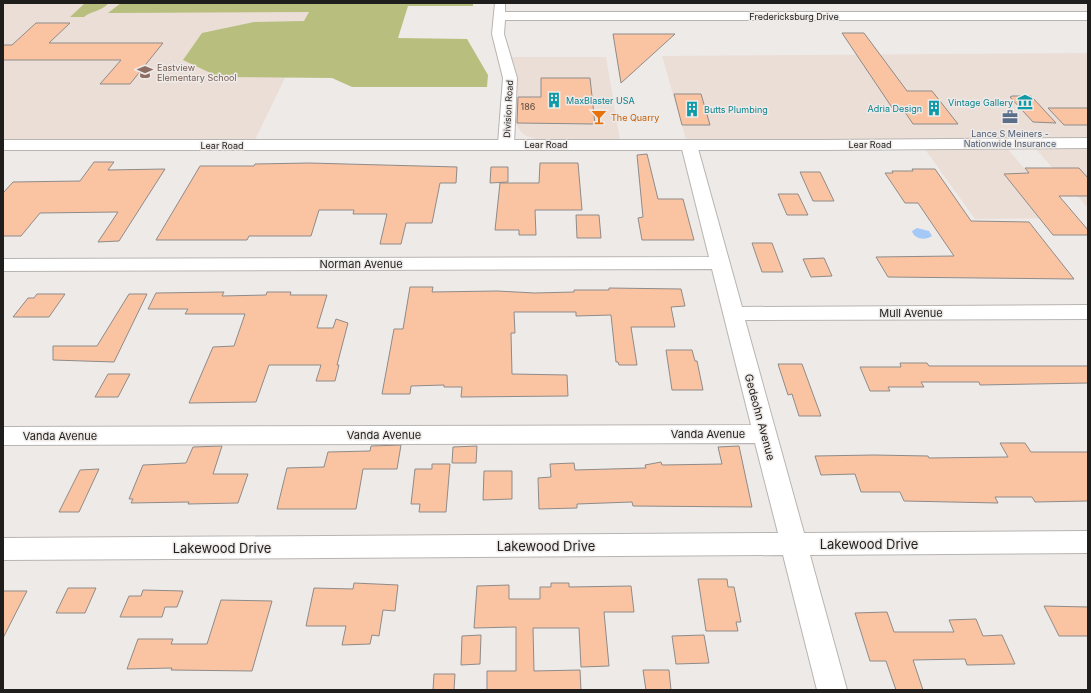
<svg xmlns="http://www.w3.org/2000/svg" width="1091" height="693" font-family="Inter,sans-serif">
	<style>
		.built { fill: #eaded7 }
		.green { fill: #b8bf7e }
		.water { fill: #a5c9f7 }
		.building { fill: #fac4a3; stroke: #8f8b89 }
		.lines { fill: none; stroke-linecap: round; stroke-linejoin: round }
		.street-casing { stroke: #b8b4b1; stroke-width: 2 }
		.secondary-casing { stroke: #b8b4b1; stroke-width: 2 }
		.street { fill: #fff; fill-rule: evenodd }
		.secondary { fill: #fff; fill-rule: evenodd }
		.labels { text-anchor: middle; dominant-baseline: central; stroke-width: 3; stroke-linejoin: round; paint-order: stroke }
		.far-street-label { font-size: 9px; fill: #1f1e1d; stroke: #eeeae8 }
		.far-education-label { font-size: 9px; fill: #785e54; stroke: #eeeae8; text-anchor: start }
		.far-culture-label { font-size: 9px; fill: #0d838f; stroke: #eeeae8; text-anchor: start }
		.number-label { font-size: 9px; fill: #56483e }
		.far-food-label { font-size: 9px; fill: #c56008; stroke: #eeeae8; text-anchor: start }
		.far-service-label { font-size: 9px; fill: #4e5e75; stroke: #eeeae8 }
		.street-label { font-size: 11px; fill: #1f1e1d; stroke: #eeeae8 }
		.near-street-label { font-size: 13px; fill: #1f1e1d; stroke: #eeeae8 }
	</style>
	<rect width="100%" height="100%" fill="#eeeae8"/>
	<path class="built" d="M3 3H321L254 142H3Z
		M1088 53V139L686 140 662 56Z
		M512 57H606L620 140H540L526 136 521 132 516 124 518 83 517 75Z
		M1006 147 1067 218 975 219 924 148Z
		M1034 147H1088V208Z"/>
	<path class="green" d="M41 3H109C100 12 91 11 84 17H70L84 4H39Z
		M121 3H473V6H408L398 38 467 39 488 75 487 87H352L332 78 219 77 183 60 202 33 254 22 304 21 309 12 108 13Z"/>
	<path class="water" d="M917 228 929 231 932 236C925 241 914 239 912 231Z"/>
	<path class="building" d="M36 23H70L49 43H163L130 84H100L121 60H3V45H12Z
		M842 33H864L907 91H932L958 124H913L903 109H893Z
		M613 34H675L621 83Z
		M541 78H590L595 124 517 123 518 97H541Z
		M674 94H701L710 125H682Z
		M1012 96H1031L1056 123 1033 122 1010 97Z
		M1048 108H1088V125H1064Z
		M647 154 658 199H683L694 240H642L638 218 643 217 637 155Z
		M94 162H114L108 170 165 169 119 241 98 242 118 212 40 213 21 236H3V193L13 182 80 181Z
		M309 163 457 167 456 183H440L432 223H406L401 244H380L387 214H353L354 210H319L311 236H249L247 240H156L200 166H254L255 164Z
		M540 163H578L582 210H535L536 235H519V230H495L500 183H539Z
		M491 167H508V182L490 183Z
		M1025 168H1079L1088 178V196H1059L1088 230V235H1053L1004 174 1029 173Z
		M912 169H935L971 221 1029 222 1074 279 888 277 876 257 954 256 918 203H905L885 173H893L892 171H913Z
		M800 172H820L834 201H813Z
		M778 194H798L808 215H787Z
		M576 215H599L601 238H577Z
		M752 243H772L783 272H762Z
		M824 258 832 276 811 277 803 259Z
		M410 287H433L432 292 497 291 535 293 574 292V290H609V288L681 289 685 306 671 307 675 327H631L637 365H619L618 362H616L611 315 576 316V312H514L515 333H511L512 374 567 375 568 396 461 397 462 387H444V385L411 386 410 394H382L394 329H403Z
		M224 292 222 296 266 295 267 292H291L290 295H327L317 328H333L336 319 348 323 337 365H339L335 381H316L321 365H269L256 402 189 403 213 347 234 346 245 314H185L188 309H148L156 293Z
		M37 294H65L49 317H13L28 298H34Z
		M129 294H147L114 362 53 360V346H97Z
		M666 350H692L695 361H697L703 390H672Z
		M900 363H927L929 366H1088V383L980 385 979 382H921L924 387H888L890 391H870L860 367H901Z
		M778 364H802L821 416H799L792 394 788 395Z
		M108 374H130L118 397H95Z
		M1000 443H1025L1031 452H1088V501L1035 502 1032 497H995L998 503 904 501 900 492H861L855 474 821 475 815 456 874 455 928 456 929 458 1008 457Z
		M401 445 397 469H363L356 509H277L287 468 324 467 328 452 370 451 371 446Z
		M222 446 213 474H248L238 503 188 504 189 502 131 503 133 499H129L143 465 186 463 193 447Z
		M477 446 476 463H452L453 447Z
		M739 446 752 507 633 506 632 502 577 504V508L539 509 538 478 551 477 550 464 574 463 575 470 646 468 645 465 661 462 662 465 722 464 718 447Z
		M432 464H450L446 512H419L420 504H411L415 469H432Z
		M99 469 79 512H59L80 470Z
		M484 471H512V499L483 500Z
		M698 579H727L728 587H734L741 622H736L738 631H706Z
		M354 583 398 585 395 611 383 610 379 636 372 635 370 644 342 645 346 626H306L314 588 353 589Z
		M551 583H569V587L631 586 634 612H604L609 666 581 667 579 628H533L534 671 580 670 581 690H487V671H516V627L474 628 477 586 509 585V599H540V587H551Z
		M68 588H96L85 613H56Z
		M143 590 183 591 177 607H165L162 617H120L129 596H141Z
		M3 591H27L3 638Z
		M221 600 272 601 252 671 171 670 172 668 127 669 138 639H173L171 644H207Z
		M1044 606 1088 607V636H1059Z
		M887 612 894 632H954L949 620 976 619 983 636 1002 635 1015 664 967 665 965 659 913 660 923 690H896L886 661H870L855 613Z
		M481 635 480 664 461 665 462 636Z
		M704 635 709 663 676 664 672 636Z
		M643 670H669L671 690H646Z
		M434 674H455L454 690H433Z"/>
	<g class="lines">
		<defs>
			<path id="street" d="M495 3H505V12H1088V20H505L504 34 517 78 514 144 511 147 506 149 501 147 498 144 503 78 492 34Z
				M689 140 694 142 697 145 742 307 1088 305V319L745 320 804 533 1088 531V553L810 555 847 690H817L783 555 3 560V538L778 533 755 443 3 445V427L751 425 712 269 3 271V259L709 257 681 145 684 142Z"/>
			<path id="secondary" d="M1088 138V148L822 150H3V140H822Z"/>
		</defs>
		<use href="#street" class="street-casing"/>
		<use href="#secondary" class="secondary-casing"/>
		<use href="#street" class="street"/>
		<use href="#secondary" class="secondary"/>
	</g>
	<defs>
		<symbol id="school-bare" viewBox="-9 -9 18 18"><path d="M0-5L7-2L0 1L-7-2ZM-4 1L0 2.5L4 1V4Q0 6-4 4Z" fill="#8d6e63" stroke="#eeeae8" stroke-width="2.5" paint-order="stroke"/></symbol>
		<symbol id="building-bare" viewBox="-9 -9 18 18"><path d="M-4-6H4V6H1V3H-1V6H-4ZM-2.5-4.3h1.7v1.8h-1.7ZM.8-4.3h1.7v1.8H.8ZM-2.5-1h1.7V.8h-1.7ZM.8-1h1.7V.8H.8Z" fill="#0f9aa8" stroke="#eeeae8" stroke-width="2.5" paint-order="stroke"/></symbol>
		<symbol id="museum-bare" viewBox="-9 -9 18 18"><path d="M0-6L6-3V-2H-6V-3ZM-5-1h2V3h-2ZM-1-1h2V3h-2ZM3-1h2V3H3ZM-6 4H6V6H-6Z" fill="#0f9aa8" stroke="#eeeae8" stroke-width="2.5" paint-order="stroke"/></symbol>
		<symbol id="bar-bare" viewBox="-9 -9 18 18"><path d="M-6-5H6L.8 .8V4.5H3.5V6h-7V4.5H-.8V.8Z" fill="#e8710a" stroke="#eeeae8" stroke-width="2.5" paint-order="stroke"/></symbol>
		<symbol id="office-bare" viewBox="-9 -9 18 18"><path d="M-6-3h4V-5.5h4V-3h4V5H-6ZM-1-4.5V-3h2v-1.5ZM-6 0V1H6V0Z" fill="#5c6f8a" stroke="#eeeae8" stroke-width="2.5" paint-order="stroke"/></symbol>
	</defs>
	<g fill-rule="evenodd">
		<use href="#school-bare" x="134" y="61" width="22" height="22"/>
		<use href="#building-bare" x="543" y="89" width="22" height="22"/>
		<use href="#museum-bare" x="1014" y="91" width="22" height="22"/>
		<use href="#building-bare" x="923" y="97" width="22" height="22"/>
		<use href="#building-bare" x="681" y="98" width="22" height="22"/>
		<use href="#bar-bare" x="588" y="106" width="22" height="22"/>
		<use href="#office-bare" x="999" y="106" width="22" height="22"/>
	</g>
	<g class="labels">
		<g class="far-street-label">
			<text x="794" y="16">Fredericksburg Drive</text>
			<text transform="translate(508 109) rotate(-87)">Division Road</text>
			<text x="546" y="144">Lear Road</text>
			<text x="870" y="144">Lear Road</text>
			<text x="222" y="145">Lear Road</text>
		</g>
		<g class="far-education-label">
			<text x="157" y="67">Eastview<tspan x="157" dy="10">Elementary School</tspan></text>
		</g>
		<g class="far-culture-label">
			<text x="566" y="100">MaxBlaster USA</text>
			<text x="1013" y="102" text-anchor="end">Vintage Gallery</text>
			<text x="922" y="108" text-anchor="end">Adria Design</text>
			<text x="704" y="109">Butts Plumbing</text>
		</g>
		<g class="number-label">
			<text x="528" y="106">186</text>
		</g>
		<g class="far-food-label">
			<text x="611" y="117">The Quarry</text>
		</g>
		<g class="far-service-label">
			<text x="1010" y="133">Lance S Meiners -<tspan x="1010" dy="10">Nationwide Insurance</tspan></text>
		</g>
		<g class="street-label">
			<text x="361" y="264">Norman Avenue</text>
			<text x="911" y="313">Mull Avenue</text>
			<text transform="translate(760 417) rotate(75)">Gedeohn Avenue</text>
			<text x="708" y="434">Vanda Avenue</text>
			<text x="384" y="435">Vanda Avenue</text>
			<text x="60" y="436">Vanda Avenue</text>
		</g>
		<g class="near-street-label">
			<text x="869" y="544">Lakewood Drive</text>
			<text x="546" y="546">Lakewood Drive</text>
			<text x="222" y="548">Lakewood Drive</text>
		</g>
	</g>
	<rect width="1091" height="693" fill="none" stroke="#1f1e1d" stroke-width="8"/>
</svg>
